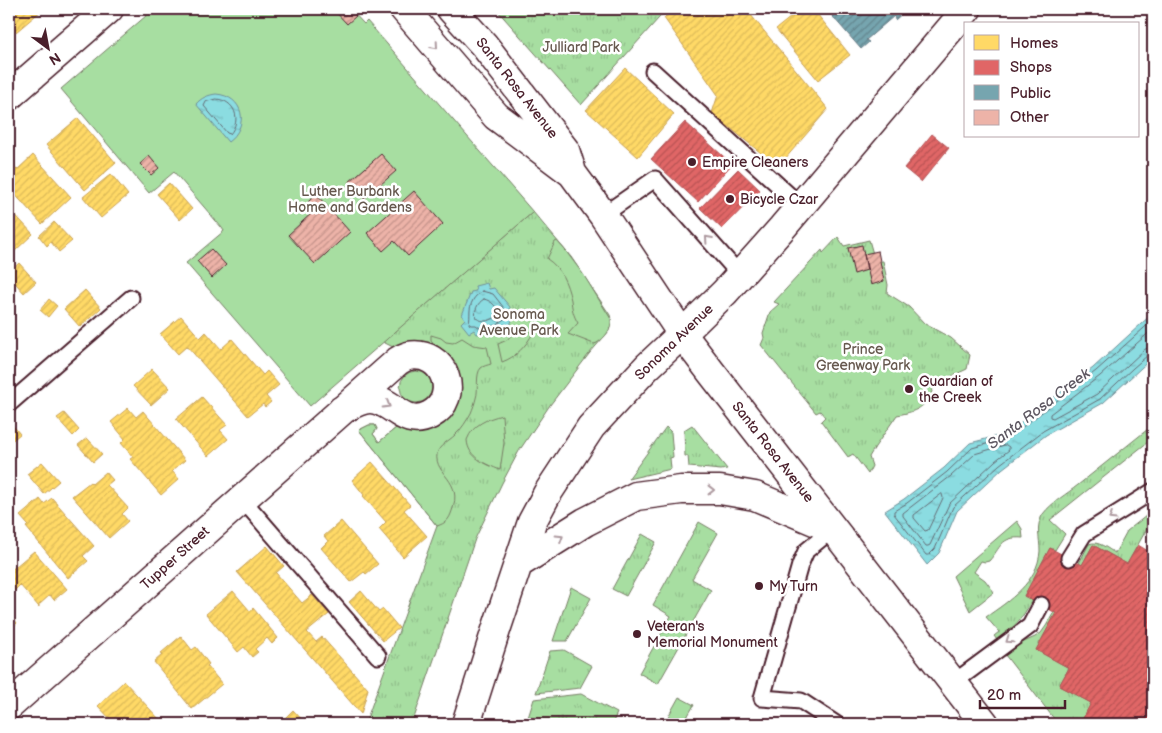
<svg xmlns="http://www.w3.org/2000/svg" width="1162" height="733" font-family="'Balsamiq Sans',sans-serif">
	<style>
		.grass { fill: url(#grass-tufts); stroke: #787e66 }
		.garden { fill: #a7dea1; stroke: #787e66 }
		.water { fill: url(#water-ripples); stroke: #719098 }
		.homes { fill: url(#homes-hatch); stroke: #c9a154 }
		.shops { fill: url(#shops-hatch); stroke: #b35154 }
		.public { fill: url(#public-hatch); stroke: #697d87 }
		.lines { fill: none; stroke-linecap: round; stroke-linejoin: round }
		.shore { stroke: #646b74; stroke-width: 1 }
		.building { fill: url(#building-hatch); stroke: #4a1f2b }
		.lane-casing { stroke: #4a1f2b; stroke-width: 19 }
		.street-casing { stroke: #4a1f2b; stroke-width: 31 }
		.secondary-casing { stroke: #4a1f2b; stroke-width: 31 }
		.lane { stroke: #fff; stroke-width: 15 }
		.street { stroke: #fff; stroke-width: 28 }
		.secondary { stroke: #fff; stroke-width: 28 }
		.oneway { stroke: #ae9aa0 }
		.poi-dot { fill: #4a1f2b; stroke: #fff; stroke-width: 2 }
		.labels { text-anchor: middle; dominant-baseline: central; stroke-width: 5; stroke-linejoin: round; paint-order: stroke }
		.park-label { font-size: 14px; fill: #66584e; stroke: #fff }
		.street-label { font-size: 14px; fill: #4a1f2b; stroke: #fff }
		.poi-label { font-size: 14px; fill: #4a1f2b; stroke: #fff; text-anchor: start }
		.water-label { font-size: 15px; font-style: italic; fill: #5e5862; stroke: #fff }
	</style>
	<defs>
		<pattern id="grass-tufts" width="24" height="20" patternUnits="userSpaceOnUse" patternTransform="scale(1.25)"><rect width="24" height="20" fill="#a7dea1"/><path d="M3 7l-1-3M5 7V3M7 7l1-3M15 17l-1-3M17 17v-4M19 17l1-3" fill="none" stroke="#91be8b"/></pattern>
		<pattern id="water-ripples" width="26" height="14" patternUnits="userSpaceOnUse" patternTransform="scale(1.25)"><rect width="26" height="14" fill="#8bdce1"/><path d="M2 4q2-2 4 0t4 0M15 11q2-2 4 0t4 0" fill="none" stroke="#79bcc1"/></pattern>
		<pattern id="homes-hatch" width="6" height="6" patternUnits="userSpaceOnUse" patternTransform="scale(1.25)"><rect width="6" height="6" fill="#ffd966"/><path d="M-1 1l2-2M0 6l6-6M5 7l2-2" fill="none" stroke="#dcba59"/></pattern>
		<pattern id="shops-hatch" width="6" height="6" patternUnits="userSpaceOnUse" patternTransform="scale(1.25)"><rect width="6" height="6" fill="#e06666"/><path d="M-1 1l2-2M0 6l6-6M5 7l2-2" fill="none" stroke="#b85354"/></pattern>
		<pattern id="public-hatch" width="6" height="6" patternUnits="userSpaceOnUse" patternTransform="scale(1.25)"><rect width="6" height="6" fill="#76a5af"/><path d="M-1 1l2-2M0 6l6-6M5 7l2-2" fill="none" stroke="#63868f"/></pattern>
		<pattern id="building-hatch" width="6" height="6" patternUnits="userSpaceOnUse" patternTransform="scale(1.25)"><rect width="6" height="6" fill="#edb3a8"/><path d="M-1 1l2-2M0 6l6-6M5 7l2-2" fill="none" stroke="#c29189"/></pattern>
	</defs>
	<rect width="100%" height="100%" fill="#fff"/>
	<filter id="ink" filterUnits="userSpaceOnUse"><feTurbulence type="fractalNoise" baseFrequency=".02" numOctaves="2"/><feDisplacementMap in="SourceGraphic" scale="10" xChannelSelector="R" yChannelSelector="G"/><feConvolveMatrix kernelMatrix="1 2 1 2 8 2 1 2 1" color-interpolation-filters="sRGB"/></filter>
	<g filter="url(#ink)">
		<path class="grass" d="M496 9H667L581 105Z
			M533 212 571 257 610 315C612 321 611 325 609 331L589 354 550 405 519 451 502 483 475 539 412 724H365L437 526 359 430 369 425H375L377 429 373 434 379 442 396 428C413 433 430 434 444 422 486 386 444 323 393 347L383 342Z
			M838 237 844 246 869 240 875 261H883L888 285 887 293 909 307 925 324 951 338 970 355 967 369 935 384C927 406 920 411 897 415L875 447 869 457 872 466 868 474 853 454 848 457 821 421 825 417 820 411 816 413 761 345 764 338 763 333 770 312 779 304 774 302 822 250 823 253Z
			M692 425 727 469 721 470 689 467 688 456H685L684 430Z
			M1153 425V438L1050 520 1065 534 1055 550 1050 548 1024 596 1032 600C1021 621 1015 626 997 640L994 636 999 632 986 617C1009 601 1038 582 1040 551 1040 538 1035 526 1043 514 1052 502 1067 494 1078 485 1103 465 1128 445 1153 425Z
			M666 427 671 432 673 457 670 458 671 469 628 479Z
			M1153 502V518L1127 564 1093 545 1082 565 1079 563 1089 544C1098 540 1108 549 1115 553L1127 531 1146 516Z
			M1017 521 1022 529 1023 538C1000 536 1001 548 989 561L985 562 981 561 974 572 985 580 994 592 970 611 953 576Z
			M699 522 718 533 692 579 711 590 658 684 639 673 671 616 653 605Z
			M642 534 656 542 626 596 612 589Z
			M571 587 591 598 567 641H553Z
			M1054 612 1056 613 1036 650 1069 668 1059 686 1091 703 1082 722 1086 724H1058L1005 655 1017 645 1035 637 1041 633 1046 626Z
			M564 650 592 666 580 688 536 693 550 651Z
			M581 694 617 713 612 724H526L534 699Z
			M679 697 694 705 683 724H664Z"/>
		<path class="garden" d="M154 9H350L364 24 367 21 533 212 310 406 186 263 224 231 222 228 174 172 149 193 61 89Z
			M557 241 565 250 583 274 611 319C612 329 605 338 597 343L594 344 568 334 578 323C573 315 572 308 571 300 567 283 561 268 547 259L555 242Z
			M518 327 533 333C526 346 516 357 502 362L498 344 507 340Z
			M431 335 441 338 446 342 453 343 462 338 473 345 487 347 491 364C488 365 483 366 481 368 475 374 479 390 476 398 475 403 473 408 471 413 467 420 462 429 455 435 449 441 439 445 437 454 434 475 464 480 452 511 449 520 446 523 437 526L359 430 369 425H375L377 429 373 434 379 442 396 428C404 430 412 433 420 432 451 429 469 397 457 368 454 361 449 354 443 350 438 346 434 345 431 340Z
			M400 387a16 16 0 1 1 32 0a16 16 0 1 1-32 0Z
			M502 415 504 443 500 470C486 464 468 458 467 440 473 424 487 419 502 415Z"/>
		<path class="water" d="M216 94C244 96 250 126 228 142L196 104C201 98 208 95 216 94Z
			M487 283 489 289 494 288 510 307 509 312 514 314 510 326 505 324 503 329 477 334 474 330 469 333 461 323 465 319 462 315 471 292 476 291 475 286Z
			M1153 313V357L1103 403 1046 435 1002 469 957 511 939 553 927 565 885 511 904 499 944 468 970 443 1005 434 1093 368Z"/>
		<path class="homes" d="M9 9H41L42 10 16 32 9 24Z
			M673 9H746L828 109 778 167 712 113 718 95 664 18Z
			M801 9H813L850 55 818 80 776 29Z
			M625 68 674 114 638 157 586 110Z
			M78 118 116 163 85 190 46 145Z
			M33 155 71 197 42 224 9 188V170L13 166 17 170Z
			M111 174 128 195 101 218 83 197Z
			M169 183 192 209 180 220 157 194Z
			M9 208 33 234 15 251 9 245V246Z
			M54 222 72 241 59 252 51 242 47 246 39 236Z
			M19 263 36 282 24 293 9 276V272Z
			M85 290 101 308 80 327 64 309Z
			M49 299 57 306 48 317 40 310Z
			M181 316 200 338 206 332 221 349 232 339 263 375 267 371 279 385 266 396 271 402 265 407 263 404 248 416 187 346 178 354 160 334Z
			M152 369 170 388 151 405 133 386Z
			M202 397 227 425 220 430 228 439 208 456 176 419Z
			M128 408 136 417 143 411 185 460 172 471 179 479 161 495 130 459 133 457 121 443 125 439 111 422Z
			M64 413 79 430 73 436 57 418Z
			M9 421 20 434 9 443Z
			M87 438 102 454 93 462 78 445Z
			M42 462 59 481 44 494 27 474Z
			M372 462 410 505 404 510 427 536 403 557 379 529 386 522 363 496 364 495 352 480Z
			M106 472 113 480 107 485 128 508 122 514 128 521 109 538 72 496 90 482 92 484Z
			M52 498 94 546 83 556 88 561 68 578 26 527 28 525 20 516 40 499 44 504Z
			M341 521 378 564 366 574 364 572 351 582 321 548 328 541 324 536Z
			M267 546 284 566 276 573 302 603 312 595 329 614 307 632 316 642 322 637 368 689 361 714 237 572Z
			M34 551 67 589 54 600 50 595 39 605V607L20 585 14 591 9 584V572Z
			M233 591 250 611 253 608 278 638 272 644 267 638 255 649 258 652 252 657 244 647 238 652 206 614Z
			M361 591 379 612 383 609 399 628 383 641 349 602Z
			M9 613 17 623 9 631Z
			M181 636 192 650 196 647 209 664 207 666 222 684 192 709 154 662 162 655 161 653Z
			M124 681 160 720 156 724H115L98 706Z
			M293 710 306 724H279Z"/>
		<path class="shops" d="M685 122 732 164 698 202 651 159Z
			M932 134 949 148 921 182 904 168Z
			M738 169 760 190 722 229 700 208Z
			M1093 545 1127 564 1138 545 1153 554V724H1086L1081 722 1091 703 1059 686 1069 668 1036 650 1056 613 1024 596 1050 548 1082 565Z"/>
		<path class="public" d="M826 9H903L905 11 895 20 894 16 866 40 869 42 861 49Z"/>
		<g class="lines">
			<path class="shore" d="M216 99C235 100 242 120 230 134L227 133 204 106 206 102Z
				M482 291 493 294 504 308V313L506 318 501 321 498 325 480 328 476 325H471L469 324C471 315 468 309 473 300 475 296 479 294 482 291Z
				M484 299C492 301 498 307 498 315 492 321 483 323 476 318 474 311 477 303 484 299Z
				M1153 320 1096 371 1008 438 972 448 947 472 907 503 894 511V514L926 555H929L935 549 953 507 999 465 1043 431 1100 399 1133 368 1148 355 1153 353
				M1153 329 1100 376 1050 414V417L1053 418 1097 394 1144 350 1149 347H1153
				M1006 445 1009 447V450L995 461 949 504 930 545 928 546H926L903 516V513L951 476 975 454Z
				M942 494 943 498 928 530 925 531 914 518V515L940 495Z"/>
		</g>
		<path class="building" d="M333 9H350L356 16 347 24Z
			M381 154 396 171 364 199 349 182Z
			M149 156 159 168 151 175 140 164Z
			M414 191 443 224 408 256 394 241 383 251 367 233Z
			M316 194 350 232 315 264 288 235 315 210 308 202Z
			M862 245 867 270 854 274 848 248Z
			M211 249 226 265 212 278 197 261Z
			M878 251 884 281 871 285 864 254Z"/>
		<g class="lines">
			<defs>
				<path id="lane" d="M653 71 801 206
					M603 215 655 179 740 275
					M9 404 131 298
					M242 499 378 656
					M833 529 806 551 800 565 762 698 801 701 836 724
					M1069 558 1084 534 1153 491
					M953 683 1030 626 1041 605"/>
				<path id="street" d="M9 96 109 9
					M682 334 725 292 782 228 967 9
					M9 706 398 361C401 359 405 357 408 356 445 349 462 398 430 415 403 429 393 399 370 399 360 399 351 405 342 410"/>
				<path id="secondary" d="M404 9 496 116 572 173 603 215 682 334 711 372 985 724
					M451 9 484 45 565 150 571 169
					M518 564 585 522 636 496 681 490H720L755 496 831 528
					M466 724 496 630 532 522 547 494 591 427 647 367 682 334"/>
			</defs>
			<use href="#lane" class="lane-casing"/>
			<use href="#street" class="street-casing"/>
			<use href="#secondary" class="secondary-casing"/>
			<use href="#lane" class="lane"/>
			<use href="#street" class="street"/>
			<use href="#secondary" class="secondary"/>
		</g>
		<defs><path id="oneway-chevron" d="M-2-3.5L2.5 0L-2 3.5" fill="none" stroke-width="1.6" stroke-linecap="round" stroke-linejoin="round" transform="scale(1.25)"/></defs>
		<g class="oneway">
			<use href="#oneway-chevron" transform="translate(435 46) rotate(49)"/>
			<use href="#oneway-chevron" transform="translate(708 239) rotate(-132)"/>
			<use href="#oneway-chevron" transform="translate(387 405) rotate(31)"/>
			<use href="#oneway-chevron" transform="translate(711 490)"/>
			<use href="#oneway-chevron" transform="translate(1112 517) rotate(148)"/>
			<use href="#oneway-chevron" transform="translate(560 538) rotate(-32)"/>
			<use href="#oneway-chevron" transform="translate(1009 640) rotate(145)"/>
		</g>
	</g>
	<g class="poi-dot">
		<circle cx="692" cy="162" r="5"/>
		<circle cx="730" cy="199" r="5"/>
		<circle cx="909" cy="389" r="5"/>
		<circle cx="759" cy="586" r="5"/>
		<circle cx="637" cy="634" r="5"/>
	</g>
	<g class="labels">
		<g class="park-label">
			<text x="581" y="47">Julliard Park</text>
			<text x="350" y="191">Luther Burbank<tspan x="350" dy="16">Home and Gardens</tspan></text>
			<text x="519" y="314">Sonoma<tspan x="519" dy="16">Avenue Park</tspan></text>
			<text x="863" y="349">Prince<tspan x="863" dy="16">Greenway Park</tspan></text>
		</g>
		<g class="street-label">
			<text transform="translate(517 88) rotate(52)">Santa Rosa Avenue</text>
			<text transform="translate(674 342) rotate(-44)">Sonoma Avenue</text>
			<text transform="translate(773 452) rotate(52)">Santa Rosa Avenue</text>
			<text transform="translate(175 558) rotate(-42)">Tupper Street</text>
		</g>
		<g class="poi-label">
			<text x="702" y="162">Empire Cleaners</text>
			<text x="740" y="199">Bicycle Czar</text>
			<text x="919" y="381">Guardian of<tspan x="919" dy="16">the Creek</tspan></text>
			<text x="769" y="586">My Turn</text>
			<text x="647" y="626">Veteran's<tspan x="647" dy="16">Memorial Monument</tspan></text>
		</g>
		<g class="water-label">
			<text transform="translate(1039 409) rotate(-37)">Santa Rosa Creek</text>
		</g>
	</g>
	<rect width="1162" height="733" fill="none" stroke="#fff" stroke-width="30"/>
	<rect x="15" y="15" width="1132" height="703" fill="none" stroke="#4a1f2b" stroke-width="2" filter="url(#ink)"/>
	<rect x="964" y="22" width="175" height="115" fill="#ffffff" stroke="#b7a5aa"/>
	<rect x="974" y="35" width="25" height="15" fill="#ffd966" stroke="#b7a5aa"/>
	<text x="1010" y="48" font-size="15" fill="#4a1f2b">Homes</text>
	<rect x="974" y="60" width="25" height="15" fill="#e06666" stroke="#b7a5aa"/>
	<text x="1010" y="72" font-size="15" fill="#4a1f2b">Shops</text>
	<rect x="974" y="85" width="25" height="15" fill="#76a5af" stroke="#b7a5aa"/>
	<text x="1010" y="98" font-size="15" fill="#4a1f2b">Public</text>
	<rect x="974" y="110" width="25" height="15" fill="#edb3a8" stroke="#b7a5aa"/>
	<text x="1010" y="122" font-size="15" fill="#4a1f2b">Other</text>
	<g transform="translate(48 48) rotate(148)" stroke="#ffffff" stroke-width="4" paint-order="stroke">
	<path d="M0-4L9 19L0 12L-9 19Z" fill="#4a1f2b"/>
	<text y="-8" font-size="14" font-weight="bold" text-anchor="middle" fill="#4a1f2b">N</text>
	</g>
	<path d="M980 700v8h85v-8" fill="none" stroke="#4a1f2b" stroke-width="2.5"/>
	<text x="987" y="700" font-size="15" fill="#4a1f2b" stroke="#ffffff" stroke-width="4" paint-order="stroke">20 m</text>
</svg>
